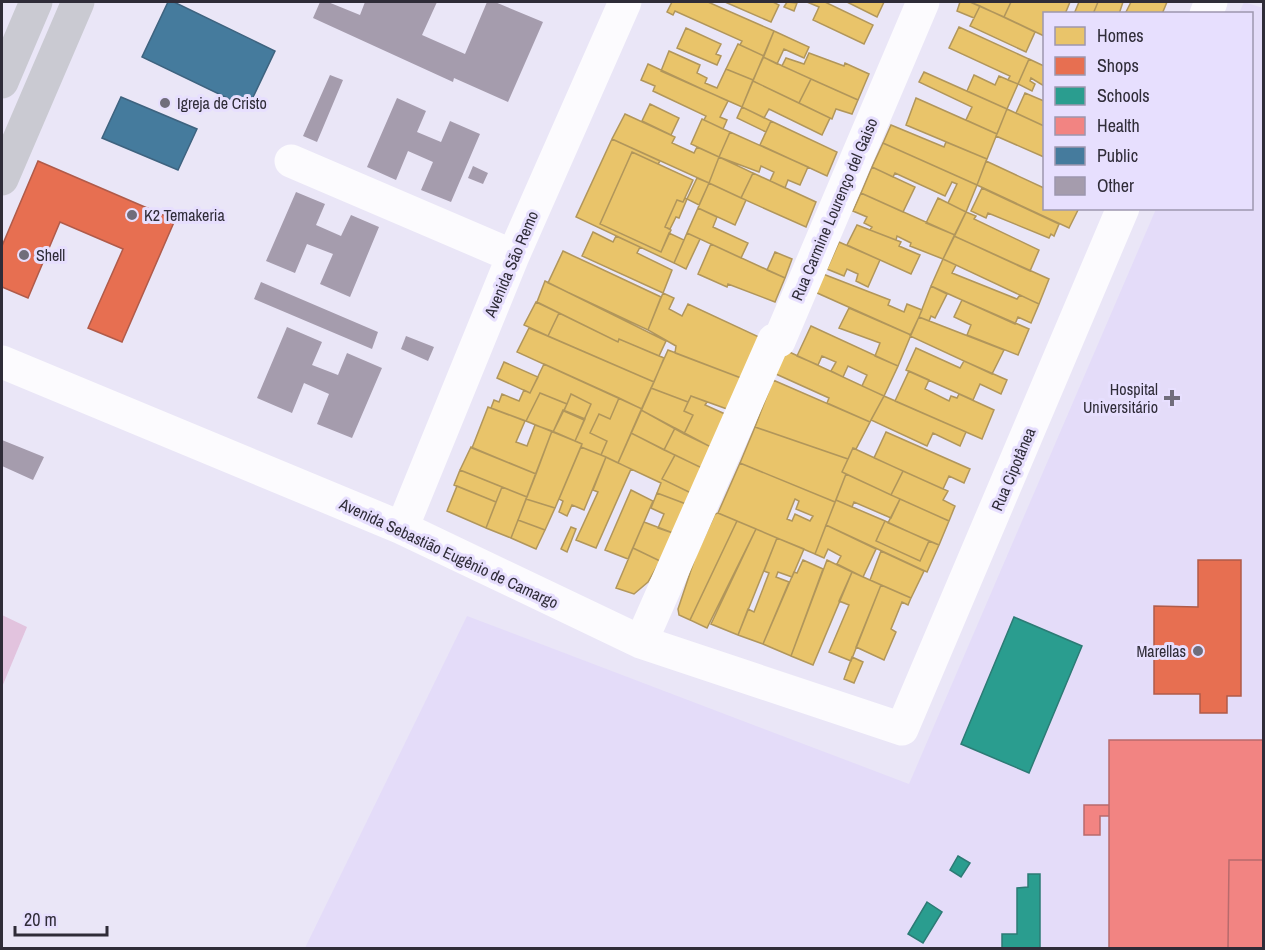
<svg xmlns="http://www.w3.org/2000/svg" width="1265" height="950" font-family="'Archivo Narrow',sans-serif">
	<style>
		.built { fill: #e4dcf9 }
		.green { fill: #e2c3de }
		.homes { fill: #e9c46a; stroke: #b1965b; stroke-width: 1.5; fill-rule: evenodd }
		.shops { fill: #e76f51; stroke: #b05b4a; stroke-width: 1.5 }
		.schools { fill: #2a9d8f; stroke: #2c7b75; stroke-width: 1.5 }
		.health { fill: #f28482; stroke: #b86a6c; stroke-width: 1.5 }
		.public { fill: #457b9d; stroke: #3e637f; stroke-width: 1.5 }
		.building { fill: #a59cad }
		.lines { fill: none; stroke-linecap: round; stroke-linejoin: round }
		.minor { stroke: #fcfbfe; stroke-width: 33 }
		.major { stroke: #cacad2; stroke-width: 33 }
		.poi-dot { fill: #706d7b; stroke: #e7dffe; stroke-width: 2 }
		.labels { text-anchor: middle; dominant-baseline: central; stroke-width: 6; stroke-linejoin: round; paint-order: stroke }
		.poi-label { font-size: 16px; fill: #2f2c38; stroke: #e7dffe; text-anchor: start }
		.street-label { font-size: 16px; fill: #2f2c38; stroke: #e7dffe }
	</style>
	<rect width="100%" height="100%" fill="#eae6f7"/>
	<path class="built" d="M1244 2 1263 8V948H305L467 616 909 784 1156 209 1252 208V14L1239 13Z"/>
	<path class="green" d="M2 615 27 627 2 687Z"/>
	<path class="homes" d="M672 2H708L774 31 764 56 740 45 742 41 675 11 673 15 667 12Z
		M725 2H773L779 5 771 22Z
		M787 2 797 3 794 11 784 7Z
		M807 2H825L873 25 864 44 813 20 819 7Z
		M847 2H884L877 17Z
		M960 2H970L980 6 974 18 957 11Z
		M970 2H1011L1004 17Z
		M1011 2H1070L1065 14H1044V36L1004 17Z
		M1079 2H1098L1093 14H1074Z
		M1098 2H1123L1119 14H1093Z
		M1131 2H1167L1162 14H1125Z
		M980 6 1035 32 1026 52 970 26Z
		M959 27 1029 59 1018 84 1008 80 1010 76 949 48Z
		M686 28 721 44 716 54 721 56 717 65 677 48Z
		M774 31 809 47 804 58 784 49 777 64 763 57Z
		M738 44 764 56 753 80 726 69Z
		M669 51 700 65 697 73 707 78 705 83 717 88 726 69 753 80 742 107 661 71Z
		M809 53 844 66 845 63 869 74 858 100 782 66 786 58 804 64Z
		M763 57 811 79 799 103 753 81Z
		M1029 59 1044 66V86L1031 78 1030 81 1035 84 1032 91 1018 84Z
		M648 64 728 101 720 117 727 120 723 129 704 120 706 116 653 91 655 86 641 80Z
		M924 72 1007 109 997 134 966 120 972 107 919 82Z
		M974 75 995 85 999 76 1018 84 1007 109 967 91Z
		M811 79 858 100 852 114 836 109 832 119 799 103Z
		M753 81 830 118 822 135 769 109 764 118 742 107Z
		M1025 93 1044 101V126L1016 113Z
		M916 98 997 134 987 159 906 125Z
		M650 104 679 118 671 135 642 121Z
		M742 107 771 121 766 132 737 118Z
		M1007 109 1044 126V157L996 136Z
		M625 114 675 137 672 143 694 153 697 147 719 157 709 183 612 139Z
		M702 119 730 132 719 157 691 144Z
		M771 121 837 152 827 176 760 145Z
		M891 125 944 147 946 142 987 159 977 185 883 143Z
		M730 132 808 167 800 185 788 180 785 188 770 181 774 172 761 166 759 172 719 157Z
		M612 139 660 161 658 164 632 152 600 224 661 252 669 233 684 240 674 263 576 217Z
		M883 143 977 185 966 212 948 203 957 184 952 182 945 196 895 173 893 177 872 167Z
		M632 152 693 180 683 202 677 200 665 227 671 230 661 252 600 224Z
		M719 157 753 173 741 198 709 183Z
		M986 161 1044 188V208H1079L1069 228 977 185Z
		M872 167 915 187 903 212 861 193Z
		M753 173 816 202 806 227 741 198Z
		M697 178 709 183 699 205 687 199Z
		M709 183 746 200 735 225 698 208Z
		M982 188 1059 224 1054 236 1051 234 1049 238 988 213 986 218 971 211Z
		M861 193 955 235 943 259 910 246 911 243 897 236 896 240 870 230 872 227 864 223 867 217 853 211Z
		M685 198 687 199 679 218 676 217 670 229 665 227 677 200 683 202Z
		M938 198 966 212 955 235 926 223Z
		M698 208 717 217 713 227 748 243 741 258 687 233Z
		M966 212 976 216 974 219 1039 250 1030 271 954 236Z
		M857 225 901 242 899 246 920 255 911 274 847 245Z
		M593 232 613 242 616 236 640 247 637 253 672 270 663 293 582 256Z
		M687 233 700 239 686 269 674 263Z
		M954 236 1049 279 1039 304 943 259Z
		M839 242 880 260 868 287 856 281 858 274 847 269 844 276 827 269Z
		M711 244 785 278 775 302 728 284 727 287 698 274Z
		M563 251 661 297 648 330 548 283Z
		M775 252 792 259 785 278 767 270Z
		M943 259 956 265 952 273 1017 299 1020 295 1039 304 1031 323 1018 317 1015 324 931 286Z
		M823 274 890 300 888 305 904 312 907 304 922 310 911 335 815 292Z
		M545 281 666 341 659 356 619 339 618 342 537 302Z
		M931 286 947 294 935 318 931 316 929 321 919 317Z
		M663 293 674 298 669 309 682 316 688 304 759 337 741 378 675 353 676 346 648 330Z
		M962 300 1029 329 1018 355 967 335 971 325 954 317Z
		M536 302 559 313 548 336 524 325Z
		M849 308 911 335 898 366 875 356 880 343 839 328Z
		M559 313 618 342 619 339 664 358 654 382 548 336Z
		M919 317 1004 350 992 374 910 336Z
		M811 326 898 366 884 396 862 386 867 375 848 366 843 377 831 371 836 362 822 356 818 365 797 356Z
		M529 328 654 382 642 409 517 352Z
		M916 348 960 368 964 361 1007 380 1001 394 980 384 973 400 906 370Z
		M668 350 741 378 727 409 691 396 688 402 651 388Z
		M785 350 884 396 870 422 827 403 829 398 776 374Z
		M504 362 538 377 530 393 497 378Z
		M544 364 619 398 610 419 599 414 590 433 607 441 601 455 581 447 582 444 575 441 591 404 571 394 567 404 540 393 526 421 491 408 494 400 499 402 502 394 519 401 524 390 530 393Z
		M909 371 929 380 925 389 949 401 951 396 957 398 959 394 994 410 982 439 895 401Z
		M773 380 870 422 856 449 853 448 848 459 755 427Z
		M651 388 688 402 684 411 693 415 684 434 641 410Z
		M540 393 567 404 553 432 526 421Z
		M571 394 591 404 584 420 564 411Z
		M691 396 707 402 705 405 725 414 711 447 684 434 693 415 684 411Z
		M884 396 966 432 960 446 933 433 927 446 871 420Z
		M619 398 642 409 618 463 601 455 607 441 590 433 599 414 610 419Z
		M488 407 525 421 516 442 527 446 535 425 552 431 536 474 472 448Z
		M563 410 585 419 575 441 553 432Z
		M641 410 675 428 664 450 631 433Z
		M755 427 848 459 842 472 846 474 835 502 740 463Z
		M675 428 711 447 702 468 664 450Z
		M552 431 582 444 555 508 526 499Z
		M886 432 970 469 964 483 949 476 943 489 874 458Z
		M631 433 675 455 662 479 691 493 686 504 657 493 661 483 618 463Z
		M471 447 536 474 527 497 460 470Z
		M581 447 606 457 584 510 572 505 567 516 559 512 563 501 559 499Z
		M853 448 903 471 891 495 842 472Z
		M675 455 702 468 691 493 662 479Z
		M606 457 631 469 596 548 576 540 598 492 593 490Z
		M740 463 835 502 815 554 718 513ZM795 499 799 501 796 509 813 516 810 521 795 514 792 521 787 519Z
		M460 470 502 487 496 502 454 485Z
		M903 471 948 491 943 500 955 506 949 521 891 495Z
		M846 474 900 499 891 518 854 502 852 507 836 500Z
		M457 486 496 502 486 528 447 511Z
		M502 487 527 497 511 538 486 528Z
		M631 490 653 501 628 559 605 550Z
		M657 493 686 504 673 533 658 528 664 514 651 508Z
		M526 499 555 508 545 530 518 520Z
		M900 499 949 521 939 545 888 523Z
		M836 500 885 521 876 541 920 561 929 541 939 545 927 572 826 525Z
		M718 513 737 521 690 620 679 615 678 609 696 555 715 514Z
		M518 520 545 530 536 549 511 538Z
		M737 521 756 529 707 628 690 620Z
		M885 521 929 541 920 561 876 541Z
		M644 522 673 533 660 561 633 548Z
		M826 525 876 549 863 577 837 564 841 556 828 549 824 558 815 554Z
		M571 527 576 529 567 552 561 549Z
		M756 529 777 538 738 635 711 624Z
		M777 538 804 549 792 577 778 572 776 577 789 582 763 644 738 635 748 609 754 612 769 573 764 571Z
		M633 548 660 561 648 582 634 594 616 588Z
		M881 551 924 571 911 598 870 580Z
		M803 560 823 569 791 656 763 644 794 572 797 573Z
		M827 560 852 572 813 665 791 656Z
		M852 572 881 585 851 661 829 652 849 605 839 601Z
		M881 585 911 598 908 605 902 602 891 629 896 632 884 660 856 647Z
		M852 657 863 662 854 683 844 679Z"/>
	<path class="shops" d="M38 161 175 220 122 342 88 328 123 249 60 222 28 298 2 287V246Z
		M1198 560H1241V696H1227V713H1200V694H1154V606L1198 607Z"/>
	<path class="schools" d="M1014 617 1082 646 1029 773 961 744Z
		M958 856 970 863 961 877 950 870Z
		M1028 874H1040V948H1002V934H1017V888L1028 887Z
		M927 902 942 912 923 943 908 934Z"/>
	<path class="health" d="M1109 740H1264V860H1229L1228 948H1109Z
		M1084 805H1109V816H1100V835H1084Z
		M1229 860H1264V948H1228Z"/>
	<path class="public" d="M168 2H174L275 51 248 108 142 57Z
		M121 97 197 129 178 170 102 138Z"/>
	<path class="building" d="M320 2H328L360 15 365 2H437L422 35 465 54 487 2H495L543 22 508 102 454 78 453 82 313 18Z
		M330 75 343 80 317 142 303 136Z
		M397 98 426 111 417 132 441 142 450 121 480 134 451 202 421 190 433 162 408 151 396 180 367 167Z
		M473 166 488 173 483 184 468 178Z
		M296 192 325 204 316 225 341 236 351 215 379 227 350 297 320 284 333 254 307 244 295 273 266 261Z
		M261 282 378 332 372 349 254 299Z
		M287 327 322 342 312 365 338 375 347 353 382 368 352 438 317 424 329 394 304 383 292 413 257 398Z
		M406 336 434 347 428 361 401 349Z
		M2 440 44 457 33 480 2 466Z"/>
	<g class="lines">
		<path class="minor" d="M1206 14 1211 2
			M291 161 513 256
			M2 362 402 528 641 642 902 729 1123 208
			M402 528 513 256 625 2
			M641 642 774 340 779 341 923 2"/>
		<path class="major" d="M2 82 36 2
			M2 179 78 2"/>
	</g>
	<g class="poi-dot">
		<circle cx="165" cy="103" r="6"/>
		<circle cx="132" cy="215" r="6"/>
		<circle cx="24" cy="255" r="6"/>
		<path d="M1169 389h6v6h6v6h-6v6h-6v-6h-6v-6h6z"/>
		<circle cx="1198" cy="651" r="6"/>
	</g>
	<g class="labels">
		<g class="poi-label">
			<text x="177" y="103">Igreja de Cristo</text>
			<text x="144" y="215">K2 Temakeria</text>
			<text x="36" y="255">Shell</text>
			<text x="1158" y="389" text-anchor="end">Hospital<tspan x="1158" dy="18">Universitário</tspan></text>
			<text x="1186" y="651" text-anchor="end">Marellas</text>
		</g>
		<g class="street-label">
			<text transform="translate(834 209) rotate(-67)">Rua Carmine Lourenço del Gaiso</text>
			<text transform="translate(511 264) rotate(-67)">Avenida São Remo</text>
			<text transform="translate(1013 469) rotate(-67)">Rua Cipotânea</text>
			<text transform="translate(449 553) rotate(25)">Avenida Sebastião Eugênio de Camargo</text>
		</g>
	</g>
	<rect width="1265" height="950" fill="none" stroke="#2f2c38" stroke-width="6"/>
	<rect x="1043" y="12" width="210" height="198" fill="#e7dffe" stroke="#9d97af" stroke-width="1.5"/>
	<rect x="1055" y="27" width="30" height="18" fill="#e9c46a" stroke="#9d97af" stroke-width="1.5"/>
	<text x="1097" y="42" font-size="18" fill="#2f2c38">Homes</text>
	<rect x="1055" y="57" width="30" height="18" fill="#e76f51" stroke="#9d97af" stroke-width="1.5"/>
	<text x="1097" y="72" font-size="18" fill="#2f2c38">Shops</text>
	<rect x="1055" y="87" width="30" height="18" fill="#2a9d8f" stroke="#9d97af" stroke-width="1.5"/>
	<text x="1097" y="102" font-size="18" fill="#2f2c38">Schools</text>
	<rect x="1055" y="117" width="30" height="18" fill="#f28482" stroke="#9d97af" stroke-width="1.5"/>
	<text x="1097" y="132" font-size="18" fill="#2f2c38">Health</text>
	<rect x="1055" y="147" width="30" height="18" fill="#457b9d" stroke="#9d97af" stroke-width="1.5"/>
	<text x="1097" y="162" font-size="18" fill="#2f2c38">Public</text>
	<rect x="1055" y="177" width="30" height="18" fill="#a59cad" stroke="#9d97af" stroke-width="1.5"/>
	<text x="1097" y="192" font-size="18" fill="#2f2c38">Other</text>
	<path d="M15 926v9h92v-9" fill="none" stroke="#2f2c38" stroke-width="3"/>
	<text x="24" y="926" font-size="18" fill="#2f2c38" stroke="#e7dffe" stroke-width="4.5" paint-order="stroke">20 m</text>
</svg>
